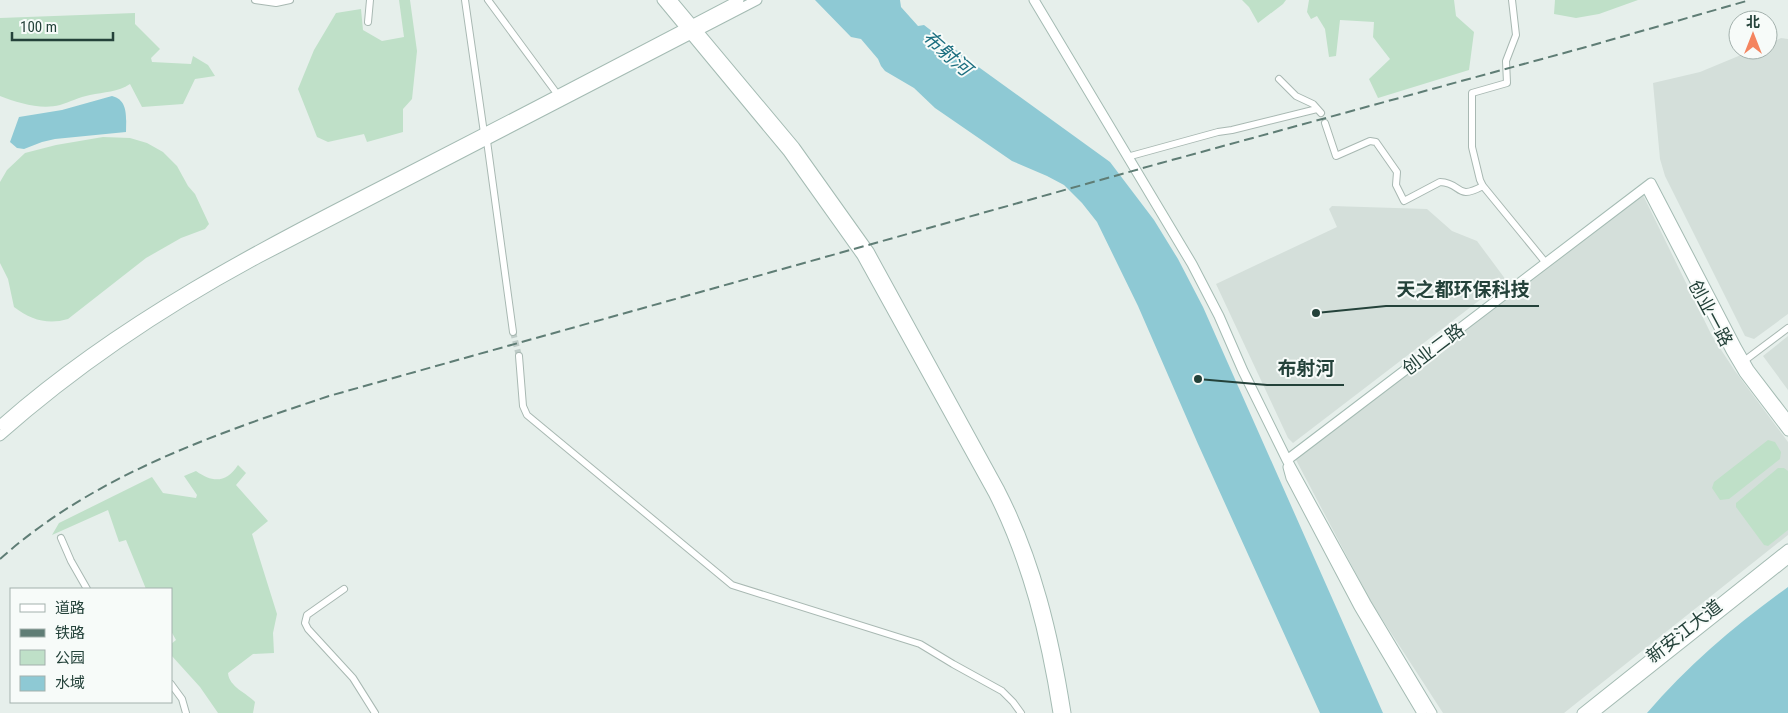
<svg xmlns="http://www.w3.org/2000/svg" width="1788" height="713" font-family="'Roboto Condensed','Noto Sans SC',sans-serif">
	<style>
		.built { fill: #d4dfda }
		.green { fill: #bfe0c8 }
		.water { fill: #8ec9d4 }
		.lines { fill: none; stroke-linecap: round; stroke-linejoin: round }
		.street-tunnel { stroke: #bfccc8; stroke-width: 6; stroke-dasharray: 6 3; stroke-linecap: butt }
		.street-casing { stroke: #a8b8b2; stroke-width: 8 }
		.secondary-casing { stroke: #a4bbb3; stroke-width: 11 }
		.street { stroke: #fff; stroke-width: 6 }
		.secondary { stroke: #fff; stroke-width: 9 }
		.rail { stroke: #5f7d75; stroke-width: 2; stroke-dasharray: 10 5; stroke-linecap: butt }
		.labels { text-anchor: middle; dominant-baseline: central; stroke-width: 4; stroke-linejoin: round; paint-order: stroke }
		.street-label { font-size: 18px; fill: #24423a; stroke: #f7fbf9 }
		.water-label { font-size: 19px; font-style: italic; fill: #1c6f80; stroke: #f7fbf9 }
		.leader { fill: none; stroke: #24423a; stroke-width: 2 }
		.callout-dot { fill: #24423a; stroke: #f7fbf9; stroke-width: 2 }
		.callout-label { font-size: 19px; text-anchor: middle; font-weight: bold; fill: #24423a; stroke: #f7fbf9; stroke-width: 4; stroke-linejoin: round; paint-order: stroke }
	</style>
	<rect width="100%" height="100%" fill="#e6efeb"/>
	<path class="built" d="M1781 38 1788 39V314L1754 339 1745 336 1665 176 1660 159 1653 83 1700 72 1753 50H1768V44Z
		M1643 195 1712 336 1735 371 1788 442V535L1564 713H1443L1371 602 1295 458Z
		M1332 206 1427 209 1452 231 1477 241 1506 280 1293 443 1288 438 1216 284 1337 227 1329 209Z
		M1788 336V390L1763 356Z"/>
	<path class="green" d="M399 0H410L417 51 412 99 403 109V132L367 142 364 134 328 142 317 137 298 89 314 50 336 13 361 9 363 30 382 41 404 37Z
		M1242 0H1286L1283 4 1258 23 1249 7Z
		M1309 0H1454L1456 16 1474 32 1469 70 1378 98 1369 79 1390 59 1373 37 1374 22 1340 20 1336 56 1329 57 1325 29 1317 16 1311 19 1307 12Z
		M1555 0H1638L1599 14 1576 18 1554 14Z
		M135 13V24L160 49 151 58 152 62 191 64 193 56 208 65 215 76 195 79 183 104 142 107 130 84C118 92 104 92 90 95 79 97 70 102 60 105 41 110 18 103 0 96V18Z
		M103 137 130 138 147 143 163 152 177 166 188 186 195 194 209 224 205 229 181 238 146 258 68 319C48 325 31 320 14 307L8 279 0 263V182L7 170 25 153 56 145Z
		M1768 440 1775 442 1781 452 1780 459 1729 499 1720 500 1712 488 1714 482Z
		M238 465 246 473 236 485 268 521 252 534 277 614 273 633 274 653 253 654 228 673C229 687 247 693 255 702L253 713H218L200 687 171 655V644L176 640 171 631V589H146L126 540 119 542 108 510 52 535 59 523 152 477 163 493 196 498 197 495 184 476 196 471C213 483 226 483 238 465Z
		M1778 468H1784L1788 471V530L1768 546 1764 545 1736 507V503Z"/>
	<path class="water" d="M815 0H900L901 7 918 26 924 25 973 63 1110 162 1154 220 1178 259 1203 307 1383 713H1320L1198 444 1138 306 1097 222 1082 203 1064 185 1047 176 1012 161 935 108 914 88 885 71 881 66 878 59 861 39 851 37Z
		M112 96C129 100 126 119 126 132L55 139 42 142 24 149 17 148 10 142 19 117 62 110Z
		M1788 587V713H1647C1688 665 1737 624 1788 587Z"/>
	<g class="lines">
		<path class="street-tunnel" d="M513 332 519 356"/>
		<defs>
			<path id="street" d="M255 0 276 3 290 0
				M465 0 484 133
				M488 0 558 95
				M1512 0 1516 35 1506 61 1507 83 1472 93V147L1480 180 1483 186 1546 263
				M368 22 370 0
				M1279 79 1296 96 1313 104 1321 113
				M1325 123 1336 156 1370 141 1376 142 1397 172 1396 185 1404 201 1440 182C1463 183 1455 201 1483 186
				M487 141 513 332
				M1127 157 1218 132 1232 130 1317 109
				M519 356 523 406 527 415 732 585 920 644 953 664 1002 691 1013 702 1021 713
				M1744 361 1788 328
				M61 538 71 561 87 589
				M344 589 307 615 305 623 308 629 353 678 375 713
				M171 684 182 699 186 713"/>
			<path id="secondary" d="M662 0 788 152 862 256 993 493C1028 562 1046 637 1058 713
				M672 0 795 147 869 251 1000 490C1036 560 1054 636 1066 713
				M1034 0 1192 264 1219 316 1243 371 1287 460 1366 603 1432 713
				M1646 187 1731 351 1744 373 1788 431
				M0 425C121 318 261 247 404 174 516 117 628 58 739 0
				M0 436C79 366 166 308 259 258L757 0
				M1287 460 1651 183 1737 348 1749 369 1788 420
				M1288 467 1291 478 1359 607 1422 713
				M1582 713 1788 549
				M1594 713 1788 559"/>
		</defs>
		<use href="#street" class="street-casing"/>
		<use href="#secondary" class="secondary-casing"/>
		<use href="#street" class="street"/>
		<use href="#secondary" class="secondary"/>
		<path class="rail" d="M0 559C93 476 212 435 329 396L1161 163 1586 47 1750 0"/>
	</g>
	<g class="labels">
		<g class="street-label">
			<text transform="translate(1711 313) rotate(62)">创业一路</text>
			<text transform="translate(1433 349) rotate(-37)">创业二路</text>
			<text transform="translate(1684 631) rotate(-38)">新安江大道</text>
		</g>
		<g class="water-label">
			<text transform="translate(947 53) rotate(41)">布射河</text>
		</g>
	</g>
	<path class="leader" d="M1316 313L1386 306H1539M1198 379L1267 385H1344"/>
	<g class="callout-dot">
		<circle cx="1316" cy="313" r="5"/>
		<circle cx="1198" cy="379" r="5"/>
	</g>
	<g class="callout-label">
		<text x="1463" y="296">天之都环保科技</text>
		<text x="1306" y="375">布射河</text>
	</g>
	<rect x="10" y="588" width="162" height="115" fill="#f7fbf9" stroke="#a3b1ad"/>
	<rect x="20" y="604" width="25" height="8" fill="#ffffff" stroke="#a3b1ad"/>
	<text x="55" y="613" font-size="15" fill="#24423a">道路</text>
	<rect x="20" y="629" width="25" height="8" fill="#5f7d75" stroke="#a3b1ad"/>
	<text x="55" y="638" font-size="15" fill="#24423a">铁路</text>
	<rect x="20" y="650" width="25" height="15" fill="#bfe0c8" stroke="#a3b1ad"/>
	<text x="55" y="663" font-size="15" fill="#24423a">公园</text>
	<rect x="20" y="676" width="25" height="15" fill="#8ec9d4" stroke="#a3b1ad"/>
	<text x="55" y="688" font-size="15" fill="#24423a">水域</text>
	<g transform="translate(1753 35)"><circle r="24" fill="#f7fbf9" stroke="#a3b1ad"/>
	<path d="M0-4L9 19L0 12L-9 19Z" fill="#f4845f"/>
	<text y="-8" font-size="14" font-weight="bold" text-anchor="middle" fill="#24423a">北</text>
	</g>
	<path d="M12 32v8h101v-8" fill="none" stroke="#24423a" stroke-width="2.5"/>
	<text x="20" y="32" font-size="15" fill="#24423a" stroke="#f7fbf9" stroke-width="4" paint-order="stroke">100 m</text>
</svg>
